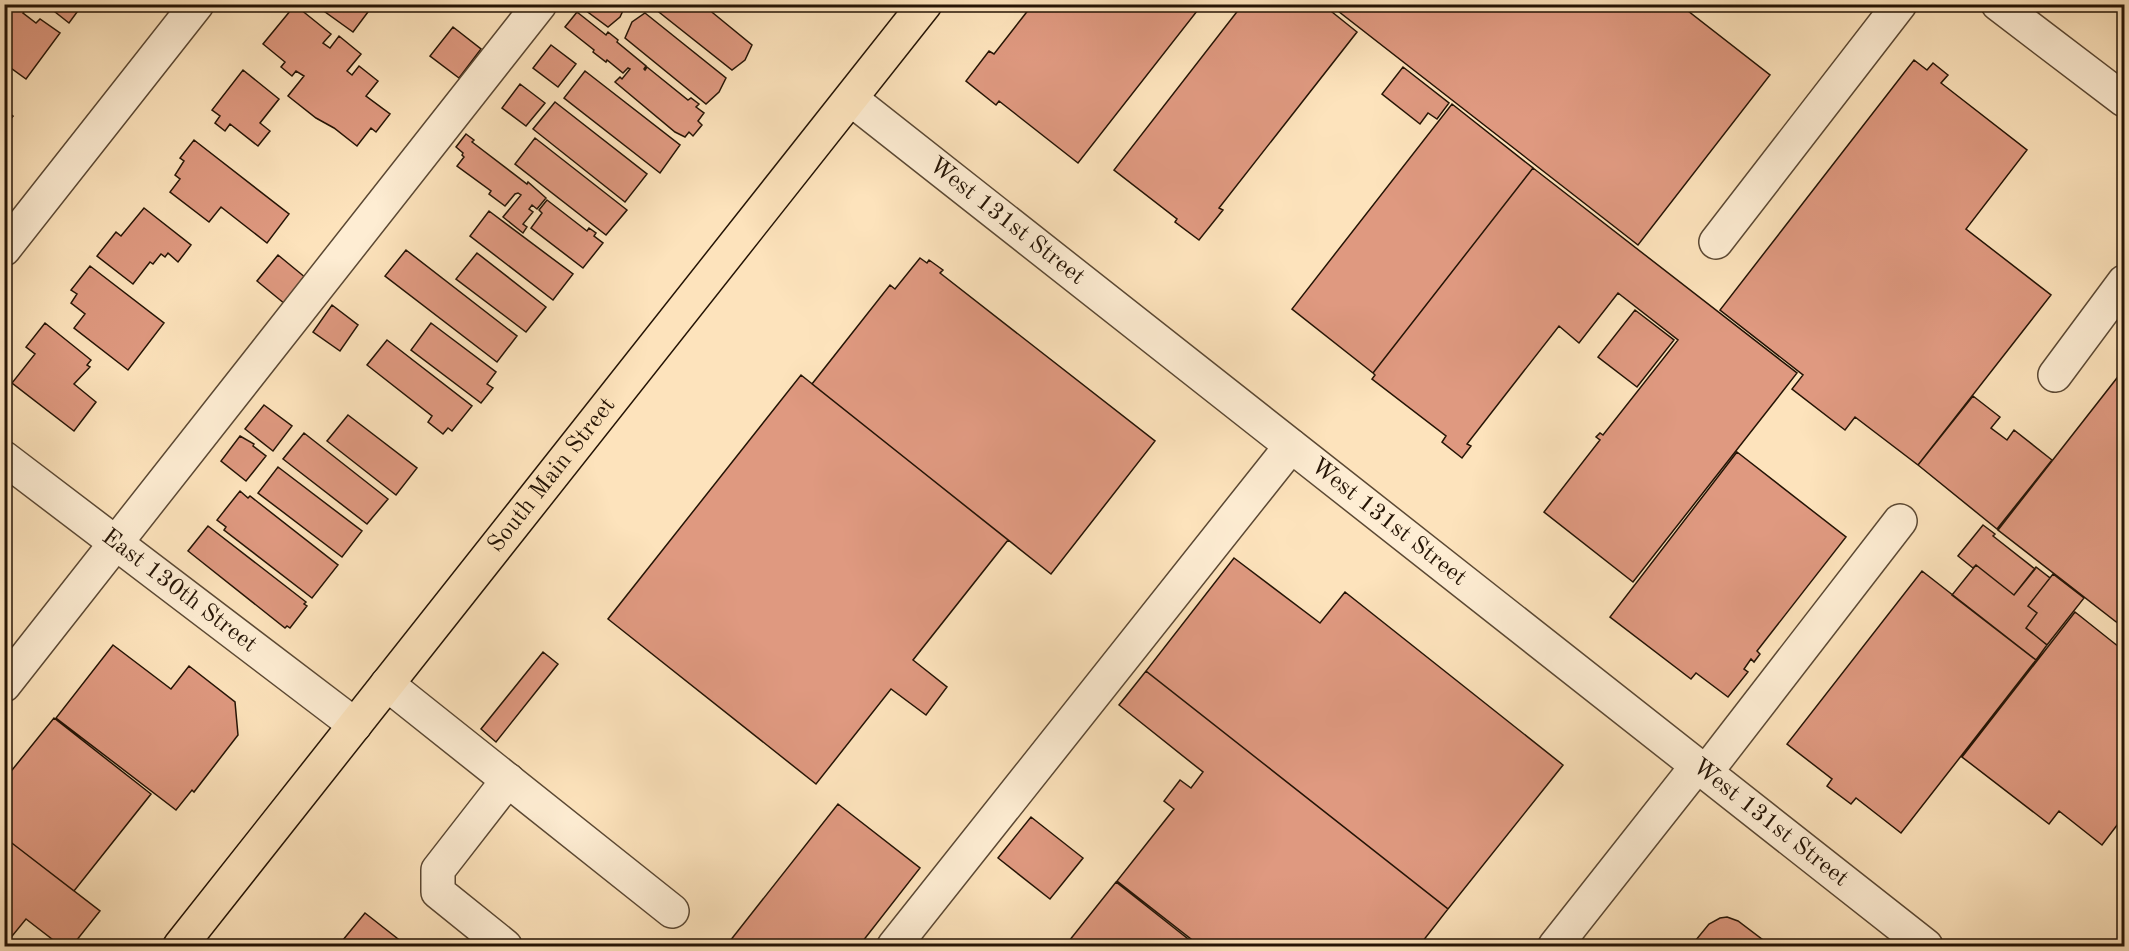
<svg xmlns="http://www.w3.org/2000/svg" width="2129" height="951" font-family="'Old Standard TT',serif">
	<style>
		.building { fill: #df9980; stroke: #251405; stroke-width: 1.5 }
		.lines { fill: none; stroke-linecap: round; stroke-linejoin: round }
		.minor-casing { stroke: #5b4833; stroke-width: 36 }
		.major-casing { stroke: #251405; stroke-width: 36 }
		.minor { stroke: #feedd3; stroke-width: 33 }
		.major { stroke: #fde3bc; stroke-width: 33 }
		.labels { text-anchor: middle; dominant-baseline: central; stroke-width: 4.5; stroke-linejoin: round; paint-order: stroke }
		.street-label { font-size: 24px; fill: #251405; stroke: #feedd3 }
	</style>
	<rect width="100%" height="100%" fill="#fde3bc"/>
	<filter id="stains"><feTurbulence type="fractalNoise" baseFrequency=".00333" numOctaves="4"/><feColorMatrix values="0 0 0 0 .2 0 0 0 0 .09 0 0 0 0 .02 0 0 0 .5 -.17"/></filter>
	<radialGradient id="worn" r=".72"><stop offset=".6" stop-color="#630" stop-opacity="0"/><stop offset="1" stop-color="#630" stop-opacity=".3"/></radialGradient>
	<path class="building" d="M4 4H17L25 10 23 13 36 23 40 19 60 33 26 79 4 63Z
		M45 4H83L69 23Z
		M314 4H374L353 32Z
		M582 4H626L620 17 608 27 581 7Z
		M702 4 752 45 745 60 732 70 650 5Z
		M1033 4H1200L1201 6 1078 163 999 101 996 105 966 81 989 51 994 54Z
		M1243 4H1322L1357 32 1219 208 1223 210 1199 240 1175 222 1177 219 1114 170Z
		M1329 4H1679L1770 75 1638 245Z
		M295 5 331 34 323 43 330 48 339 36 361 54 347 71 352 75 359 66 378 81 366 96 390 114 376 132 371 128 357 146 334 128 316 118 288 96 304 76 296 71 292 76 281 67 285 62 263 44Z
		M577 12 606 35 608 32 618 40 617 42 646 66 644 69 645 70 647 67 688 100 691 98 699 104 696 107 704 113 698 121 702 125 693 136 689 132 685 137 675 132 615 82 620 77 622 79 630 69 628 68 623 73 607 60 606 62 593 52 594 50 565 27Z
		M645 13 726 78 719 92 706 104 625 38 632 22Z
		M453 27 481 49 459 78 430 56Z
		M551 45 576 64 558 87 533 68Z
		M1914 60 1927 70 1933 63 1948 75 1941 83 2027 150 1966 229 2051 295 1918 465 1855 417 1845 430 1792 389 1803 375 1720 310Z
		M1403 67 1449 103 1437 119 1428 113 1420 124 1382 94Z
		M243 70 279 99 260 123 270 131 258 146 230 124 225 131 215 123 220 116 212 110Z
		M585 71 680 145 660 173 564 98Z
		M520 84 545 103 526 126 502 108Z
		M555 102 647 174 625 202 533 129Z
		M1452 104 1533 168 1373 373 1292 309Z
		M4 109 13 116 4 127Z
		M466 134 474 140 472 142 527 184 528 182 546 198 537 209 532 205 529 209 533 212 523 224 527 227 523 233 503 217 521 195 518 193 515 194 505 206 489 194 491 191 457 166 464 157 462 155 463 153 456 147Z
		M535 138 627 210 606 235 515 164Z
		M194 140 289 214 267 243 221 207 209 222 170 192 180 179 175 175 184 161 180 158Z
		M1533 168 1797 373 1633 582 1544 512 1600 440 1596 437 1600 433 1603 435 1678 340 1618 293 1579 343 1559 326 1467 444 1471 446 1462 458 1442 442 1446 436 1372 379 1375 375 1373 373Z
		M547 200 587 231 589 228 596 233 594 236 603 243 583 268 531 228 542 213 539 210Z
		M144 208 191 245 178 262 168 253 165 257 161 254 153 264 150 262 133 284 97 256 116 232 121 236Z
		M489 211 573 274 553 300 470 236Z
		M406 250 517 336 497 362 385 276Z
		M477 253 546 307 526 332 456 279Z
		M278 255 306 278 285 304 257 281Z
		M920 258 927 263 929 260 943 270 940 273 1155 441 1051 574 812 384 890 285 895 289Z
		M90 266 164 323 128 370 74 328 85 314 71 303 77 294 71 290Z
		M332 305 358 325 340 351 313 332Z
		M1635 310 1674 340 1637 387 1598 357Z
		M45 323 91 360 87 365 90 367 74 384 96 402 74 431 12 383 35 354 26 347Z
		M431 323 496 372 487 384 493 388 481 403 411 350Z
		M387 340 472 406 452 431 448 428 443 434 428 422 432 416 367 365Z
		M2124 369V628L1998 530Z
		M801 375 1008 540 913 660 947 687 926 715 891 689 816 784 608 619Z
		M1973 396 2000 417 1991 428 2007 440 2014 430 2052 460 1997 529 1918 465Z
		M264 405 292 426 273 451 245 429Z
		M348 415 417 468 396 495 327 441Z
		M304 433 388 499 367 524 283 459Z
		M240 436 254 444 253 446 266 456 246 481 221 461Z
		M1737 452 1846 537 1757 651 1760 654 1754 662 1751 659 1744 669 1748 672 1728 697 1696 673 1691 679 1610 617Z
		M278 467 362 531 342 557 258 493Z
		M240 491 248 498 250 496 338 565 312 598 224 530 226 527 217 520Z
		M1983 525 1995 534 1993 536 2035 569 2014 595 1976 565 1973 568 1958 556Z
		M208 526 306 602 304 604 307 606 290 628 287 626 285 628 188 551Z
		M1234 558 1320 623 1345 592 1563 765 1448 909 1146 671Z
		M1976 565 2014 595 2036 567 2050 578 2028 606 2037 613 2026 628 2047 645 2036 660 1952 595Z
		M1922 571 2036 660 1901 833 1856 798 1851 804 1827 786 1832 779 1787 744Z
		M2053 574 2084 598 2047 645 2026 628 2037 613 2028 606Z
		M2075 612 2124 651V816L2102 845 2059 811 2049 824 1962 757Z
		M113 645 171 689 189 666 235 702 238 735 194 792 192 790 176 810 56 718Z
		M543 652 558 664 496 742 481 729Z
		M1146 671 1448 909 1419 946H1200L1117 881 1174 809 1164 801 1180 780 1191 788 1203 772 1119 705Z
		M54 718 151 794 74 891 4 837V780Z
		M838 804 920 868 859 946H726Z
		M1031 817 1083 858 1050 899 998 858Z
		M4 837 100 911 72 946H61L26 919 4 946Z
		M1116 882 1197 946H1065Z
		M365 913 407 946H338Z
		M1727 917 1738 921 1771 946H1691L1709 924 1720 918Z"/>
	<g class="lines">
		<defs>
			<g id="minor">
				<path d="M1998 4 2124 100"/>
				<path id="s1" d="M851 99 1926 946"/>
				<path d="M1716 242 1900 4"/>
				<path d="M4 249 197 4"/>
				<path d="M2055 375 2124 282"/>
				<path id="s2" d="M4 458 355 725"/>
				<path d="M387 684 672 911"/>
				<path d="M4 685 540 4"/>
				<path d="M1706 772 1900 521"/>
				<path d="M505 946 438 892V870L508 780"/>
				<path d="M894 946 1291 446"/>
				<path d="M1555 946 1697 766"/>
			</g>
			<g id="major">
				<path id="s3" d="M180 946 925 4"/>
			</g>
		</defs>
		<use href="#minor" class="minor-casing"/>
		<use href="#major" class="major-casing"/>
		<use href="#minor" class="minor"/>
		<use href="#major" class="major"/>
	</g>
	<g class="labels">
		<g class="street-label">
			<text stroke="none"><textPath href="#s1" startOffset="198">West 131st Street</textPath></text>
			<text stroke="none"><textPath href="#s3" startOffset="600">South Main Street</textPath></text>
			<text stroke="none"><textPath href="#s1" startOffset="684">West 131st Street</textPath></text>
			<text stroke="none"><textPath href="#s2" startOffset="220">East 130th Street</textPath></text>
			<text stroke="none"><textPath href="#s1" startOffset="1170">West 131st Street</textPath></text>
		</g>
	</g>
	<rect width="2129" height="951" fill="none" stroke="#fde3bc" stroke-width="24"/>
	<rect x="6" y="6" width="2117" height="939" fill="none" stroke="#251405" stroke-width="3"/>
	<rect x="12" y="12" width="2105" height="927" fill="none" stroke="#251405" stroke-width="1.5"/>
	<rect width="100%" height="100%" filter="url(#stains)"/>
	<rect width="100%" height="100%" fill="url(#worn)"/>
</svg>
